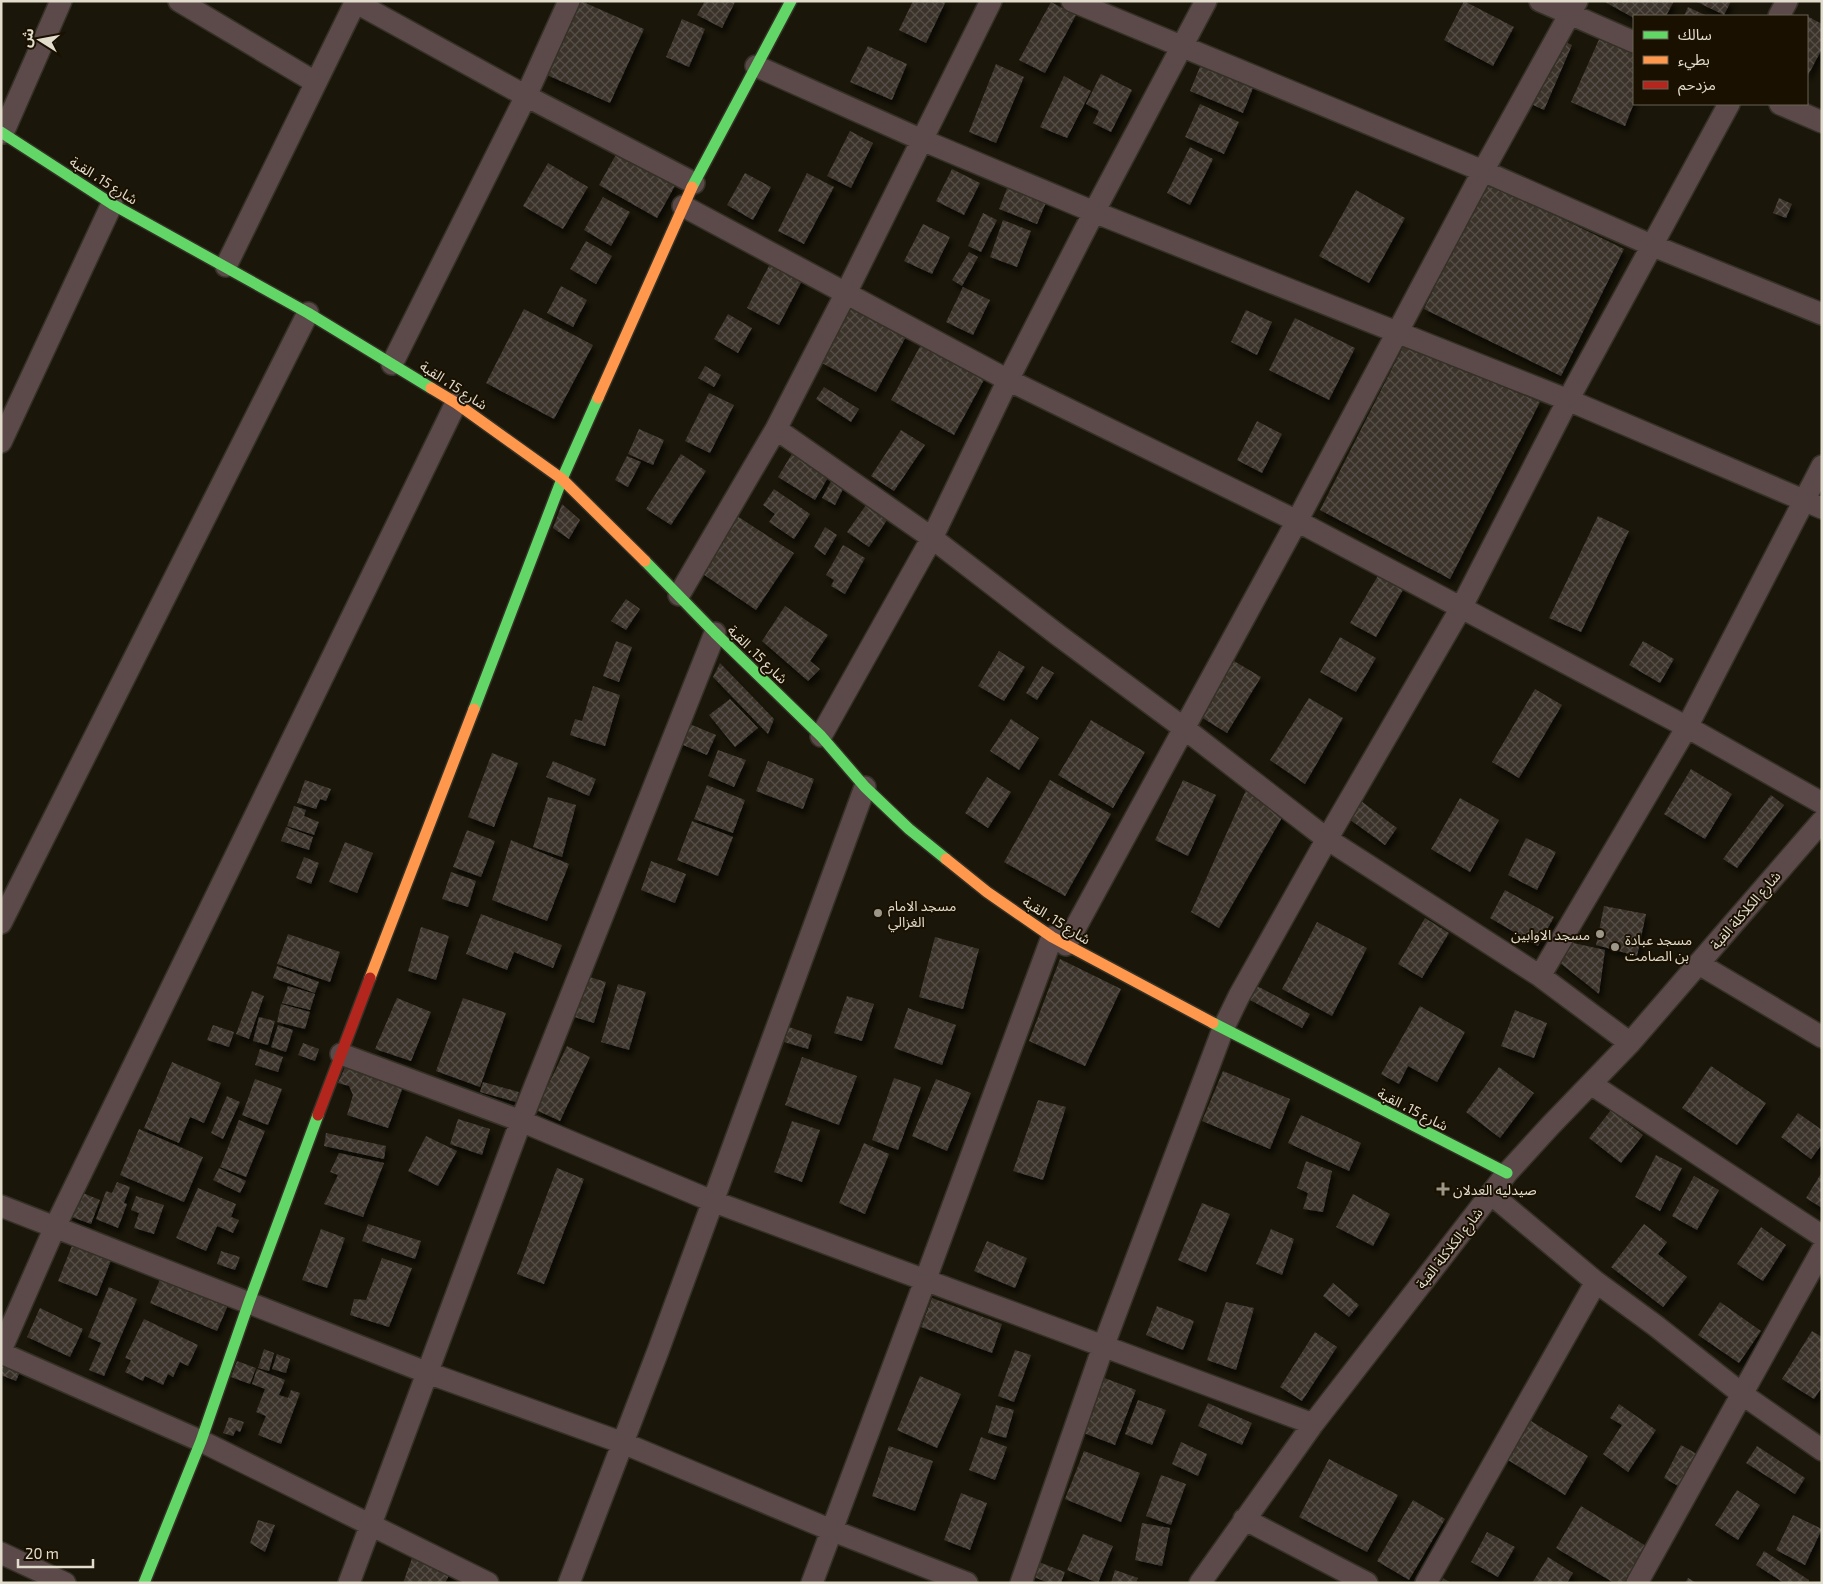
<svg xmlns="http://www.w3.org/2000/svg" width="1823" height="1584" font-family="'Exo 2','Noto Sans Arabic',sans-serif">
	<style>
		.building { fill: url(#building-cross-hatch); filter: url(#shadow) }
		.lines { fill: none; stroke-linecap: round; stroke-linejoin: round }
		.street-casing { stroke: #343126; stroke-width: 24 }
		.fast-casing { stroke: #343126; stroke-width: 14 }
		.slow-casing { stroke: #343126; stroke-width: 14 }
		.jam-casing { stroke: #343126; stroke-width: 14 }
		.street { stroke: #5c4a4a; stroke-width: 21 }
		.fast { stroke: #63d668; stroke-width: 11 }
		.slow { stroke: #ff974d; stroke-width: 11 }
		.jam { stroke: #b3261e; stroke-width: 11 }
		.poi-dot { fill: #9c9788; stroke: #191000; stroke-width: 2 }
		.labels { text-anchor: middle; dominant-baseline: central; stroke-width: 4; stroke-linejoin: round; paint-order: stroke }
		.street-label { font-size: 14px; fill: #e2dccd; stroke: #191000 }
		.poi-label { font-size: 14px; fill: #e2dccd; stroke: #191000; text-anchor: start }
	</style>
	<defs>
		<pattern id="building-cross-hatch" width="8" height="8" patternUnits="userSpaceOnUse" patternTransform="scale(1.25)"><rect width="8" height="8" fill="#3a332c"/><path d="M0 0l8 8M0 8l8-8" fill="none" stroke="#565049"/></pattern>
		<filter id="shadow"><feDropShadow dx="3" dy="5.5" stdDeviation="2.5" flood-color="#0009"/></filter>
	</defs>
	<rect width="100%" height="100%" fill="#1a1609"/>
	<path class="building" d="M581 1 644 29 610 103 547 75Z
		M705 1 735 2 722 28 697 15Z
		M913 1H946L926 43 899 30Z
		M1464 1 1514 27 1493 66 1444 40Z
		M1603 1H1674L1666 16H1634V18Z
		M1695 1H1731L1724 15Z
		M1051 2 1076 15 1045 73 1019 60Z
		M1688 7 1707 16H1684Z
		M1807 16 1822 24V49L1807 77Z
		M682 19 705 29 689 67 666 57Z
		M1601 35 1634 50V103L1625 126 1571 102Z
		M1561 40 1572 45 1544 110 1527 102Z
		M868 46 907 64 892 100 850 82Z
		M1202 62 1255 83 1243 113 1190 91Z
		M996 64 1024 77 996 143 969 132Z
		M1101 74 1132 90 1111 132 1093 123 1099 111 1086 104Z
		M1064 76 1091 91 1067 138 1040 127Z
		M1200 104 1239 122 1224 154 1185 137Z
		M850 131 873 143 851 188 827 176Z
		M1190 147 1213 159 1190 205 1167 193Z
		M618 151 676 184 657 218 599 185Z
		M548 163 588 187 563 229 523 206Z
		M952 169 980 183 964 215 936 201Z
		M745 173 771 187 753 220 727 205Z
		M807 173 834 187 804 244 778 231Z
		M1485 181 1624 249 1561 376 1424 309Z
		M1009 183 1048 198 1037 224 999 209Z
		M1356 190 1405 218 1369 283 1319 256Z
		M603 197 630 212 611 246 584 230Z
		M1779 198 1792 204 1786 218 1773 213Z
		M983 213 997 220 981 252 968 246Z
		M1003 220 1031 231 1017 267 990 257Z
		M923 224 950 237 932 274 904 261Z
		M586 241 612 256 596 284 570 269Z
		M969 252 978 257 962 286 952 280Z
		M772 260 804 277 779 325 747 308Z
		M561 286 587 300 573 327 547 313Z
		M963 287 990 300 973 335 946 322Z
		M853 305 908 333 876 392 822 363Z
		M524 309 593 345 554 419 486 383Z
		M1246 310 1272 322 1257 355 1231 342Z
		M728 314 752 328 738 353 714 339Z
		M1295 318 1355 348 1329 400 1269 370Z
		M923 341 986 376 954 435 891 400Z
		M1404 345 1540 402 1450 579 1320 510Z
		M705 366 721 375 714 387 698 378Z
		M824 387 859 409 851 422 816 399Z
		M709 393 734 405 710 453 685 441Z
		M1257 421 1282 434 1262 473 1237 460Z
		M639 429 664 440 653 465 628 454Z
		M901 430 925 445 894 491 871 476Z
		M793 452 830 474 815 500 778 477Z
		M681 454 706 471 671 525 646 509Z
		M627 456 641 462 628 487 615 480Z
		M834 476 846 483 835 505 822 498Z
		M774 489 810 514 794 539 769 522 775 514 763 505Z
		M562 504 580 520 569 539 553 528Z
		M866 505 887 520 869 547 847 532Z
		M734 514 794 553 756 610 697 570Z
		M1598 516 1629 531 1581 632 1549 618Z
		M825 527 837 535 825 555 814 547Z
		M843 545 865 558 845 594 831 586 834 580 826 575Z
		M1379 574 1404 588 1376 637 1350 623Z
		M626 599 640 609 626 630 611 621Z
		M785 606 828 635 810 661 820 669 808 681 762 641Z
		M1340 637 1376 658 1356 692 1320 672Z
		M616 641 632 647 619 682 603 676Z
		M1643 641 1674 659 1660 683 1629 665Z
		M999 651 1025 667 1004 701 978 686Z
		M1234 661 1261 677 1227 733 1201 717Z
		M720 663 774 719 768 734 713 677Z
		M1042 666 1054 673 1037 700 1026 693Z
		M593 686 620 695 605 746 570 735 575 719 582 721Z
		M1535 689 1562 705 1519 778 1492 762Z
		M1309 698 1343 718 1305 784 1270 760Z
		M730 699 758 728 735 747 709 715Z
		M1011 719 1039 738 1019 770 990 751Z
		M1091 720 1145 752 1113 808 1058 775Z
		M685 722 716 735 707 755 676 742Z
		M718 750 746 760 734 787 708 776Z
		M492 753 518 763 494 827 468 817Z
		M553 761 596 779 589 796 546 777Z
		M768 761 814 779 803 809 756 791Z
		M1691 769 1732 794 1705 839 1664 814Z
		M987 777 1011 792 988 828 965 813Z
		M305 780 331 789 326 801 320 799 316 809 297 803Z
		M1050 780 1111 814 1065 896 1004 862Z
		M1183 780 1216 795 1188 856 1155 840Z
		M707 785 745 800 733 833 694 819Z
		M1247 788 1284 814 1219 928 1191 912Z
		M1771 795 1784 805 1737 868 1723 859Z
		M548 797 576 805 562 857 533 847Z
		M1460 798 1499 820 1470 872 1431 849Z
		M1361 801 1397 828 1385 845 1349 819Z
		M294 806 306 810 304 816 319 822 314 835 287 826Z
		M692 821 733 837 718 876 677 860Z
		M286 827 313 837 309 850 281 841Z
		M467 830 495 841 481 877 453 867Z
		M1526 838 1556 852 1537 890 1508 875Z
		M511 840 569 864 547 921 492 900Z
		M345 842 373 853 357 893 329 882Z
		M304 857 319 863 311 884 296 878Z
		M651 861 686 874 675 903 641 890Z
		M451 872 476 881 468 907 442 899Z
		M1505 890 1554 917 1538 946 1490 918Z
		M1604 906 1646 914 1637 956 1596 945Z
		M481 914 562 945 553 968 514 952 507 970 466 954Z
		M1425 918 1449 933 1422 978 1398 964Z
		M1317 922 1367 948 1332 1016 1282 989Z
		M421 927 449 936 436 980 408 971Z
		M288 934 340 952 330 982 277 964Z
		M935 937 979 949 963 1009 919 997Z
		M1569 942 1605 950 1599 994 1559 962Z
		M1060 959 1121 989 1085 1066 1029 1041Z
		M277 966 319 982 315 993 273 978Z
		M583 975 606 982 594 1023 571 1016Z
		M618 984 646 992 629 1050 601 1042Z
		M288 986 315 994 310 1010 282 1003Z
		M1257 986 1310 1014 1302 1028 1250 1000Z
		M252 991 264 996 249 1039 236 1034Z
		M847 996 874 1004 862 1041 834 1033Z
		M397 998 431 1012 411 1061 375 1049Z
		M463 998 506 1013 480 1087 436 1071Z
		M281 1004 310 1012 305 1029 277 1022Z
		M1420 1006 1465 1032 1437 1082 1408 1066 1399 1084 1381 1074Z
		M908 1008 956 1025 942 1065 894 1048Z
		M1515 1010 1547 1023 1534 1058 1501 1046Z
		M259 1017 275 1021 268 1045 253 1041Z
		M213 1025 234 1032 229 1047 207 1040Z
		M278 1025 293 1030 286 1052 271 1047Z
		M789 1027 812 1035 808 1049 784 1042Z
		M303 1043 319 1049 315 1061 298 1055Z
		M567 1046 590 1057 560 1121 536 1110Z
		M260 1049 283 1057 278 1072 255 1065Z
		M802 1057 857 1076 839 1125 785 1105Z
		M172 1062 221 1083 204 1123 190 1117 179 1143 144 1128Z
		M1711 1066 1766 1103 1737 1145 1682 1108Z
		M345 1067 404 1084 388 1128 347 1115 353 1095 349 1086 338 1083Z
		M1499 1067 1534 1093 1500 1138 1466 1112Z
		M1223 1071 1290 1099 1270 1149 1202 1121Z
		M894 1078 921 1087 898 1150 872 1140Z
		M255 1079 282 1089 268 1125 242 1115Z
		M936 1079 971 1093 947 1151 912 1136Z
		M483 1082 519 1092 516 1102 480 1092Z
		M227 1096 240 1102 223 1139 211 1133Z
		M1038 1100 1066 1107 1043 1180 1013 1171Z
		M1611 1110 1643 1135 1621 1163 1589 1138Z
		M1798 1113 1822 1130V1144L1811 1159 1781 1137Z
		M1301 1115 1361 1143 1349 1171 1288 1143Z
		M458 1119 490 1129 482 1155 450 1144Z
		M239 1120 265 1131 246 1177 220 1167Z
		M792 1121 820 1130 802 1182 774 1172Z
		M139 1129 203 1157 184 1202 120 1175Z
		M326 1133 386 1146 384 1159 324 1146Z
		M426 1136 457 1151 438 1186 408 1171Z
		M864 1143 889 1154 865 1214 839 1203Z
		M339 1153 384 1163 363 1217 324 1204 338 1175 330 1172Z
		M1656 1155 1682 1168 1660 1211 1635 1197Z
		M1306 1161 1332 1171 1323 1212 1303 1209 1308 1193 1297 1188Z
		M219 1168 246 1181 240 1193 213 1180Z
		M557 1168 584 1179 544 1284 517 1274Z
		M1822 1172V1208L1806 1198Z
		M1694 1176 1719 1190 1697 1230 1672 1216Z
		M117 1182 130 1187 124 1203 127 1204 118 1228 96 1219 106 1191 112 1193Z
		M198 1188 236 1204 231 1217 239 1220 233 1233 217 1226 206 1251 176 1238Z
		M78 1191 100 1200 91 1224 69 1216Z
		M1353 1194 1390 1214 1373 1246 1336 1227Z
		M136 1196 164 1205 154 1234 134 1228 139 1213 131 1210Z
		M1202 1203 1230 1214 1206 1272 1178 1260Z
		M368 1224 421 1241 415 1259 362 1241Z
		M1644 1224 1667 1242 1658 1254 1687 1277 1663 1307 1611 1267Z
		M1761 1227 1786 1245 1763 1281 1737 1264Z
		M321 1229 345 1238 327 1288 302 1280Z
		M1271 1229 1294 1239 1282 1275 1256 1264Z
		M987 1241 1027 1258 1015 1288 974 1271Z
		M73 1243 112 1258 97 1296 58 1281Z
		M221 1251 240 1257 235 1270 217 1264Z
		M382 1258 412 1268 389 1327 350 1315 354 1299 366 1300Z
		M164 1270 231 1298 217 1331 150 1303Z
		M1333 1283 1359 1305 1349 1317 1323 1296Z
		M109 1287 137 1299 104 1376 89 1370 101 1343 88 1337Z
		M932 1298 1002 1324 992 1353 921 1327Z
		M1226 1302 1254 1308 1236 1370 1207 1360Z
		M1720 1302 1761 1331 1739 1363 1698 1335Z
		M1157 1306 1194 1321 1183 1350 1146 1335Z
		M40 1308 83 1329 70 1357 27 1337Z
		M144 1319 198 1345 188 1366 180 1362 173 1377 168 1374 163 1385 145 1376 143 1381 125 1372 131 1360 125 1358Z
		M1812 1331 1822 1337V1387L1814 1399 1782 1379Z
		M1315 1332 1337 1347 1302 1401 1280 1387Z
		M264 1349 274 1353 269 1371 258 1368Z
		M1015 1350 1031 1355 1014 1402 998 1396Z
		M277 1354 290 1359 286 1373 272 1369Z
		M6 1359 22 1367 16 1381 1 1375V1369Z
		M237 1361 256 1368 250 1384 231 1377Z
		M257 1369 285 1380 279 1395 288 1398 291 1390 300 1393 281 1444 258 1435 266 1416 256 1412 265 1389 252 1384Z
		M920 1376 961 1394 937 1448 897 1430Z
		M1102 1377 1136 1390 1115 1445 1081 1432Z
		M1138 1400 1166 1410 1152 1445 1125 1434Z
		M1208 1403 1252 1423 1242 1445 1198 1426Z
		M1619 1404 1656 1430 1628 1472 1603 1454 1622 1425 1610 1418Z
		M996 1405 1014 1410 1006 1438 988 1433Z
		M229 1417 244 1422 240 1432 236 1430 233 1436 223 1433Z
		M1526 1418 1588 1456 1565 1495 1503 1457Z
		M981 1437 1007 1447 995 1480 969 1470Z
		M1181 1442 1207 1454 1198 1476 1172 1464Z
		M1681 1445 1697 1454 1680 1487 1664 1478Z
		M889 1446 933 1461 915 1511 872 1496Z
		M1757 1446 1805 1478 1795 1494 1746 1463Z
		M1084 1451 1140 1473 1121 1522 1065 1499Z
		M1329 1459 1398 1495 1367 1552 1299 1517Z
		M1161 1475 1186 1484 1171 1525 1146 1516Z
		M1737 1490 1760 1505 1738 1540 1715 1525Z
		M961 1493 987 1503 970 1550 944 1540Z
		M1413 1500 1445 1519 1409 1580 1377 1561Z
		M1581 1506 1646 1546 1624 1583H1614L1556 1548Z
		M1793 1515 1822 1529 1805 1565 1776 1550Z
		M258 1520 275 1525 265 1552 250 1543Z
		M1142 1523 1170 1528 1162 1566 1135 1560Z
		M1487 1532 1515 1547 1498 1577 1471 1562Z
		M1083 1534 1113 1546 1098 1583 1067 1570Z
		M416 1547 454 1566 445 1583H403Z
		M1764 1551 1809 1580 1808 1583H1784L1756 1565Z
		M1548 1557 1573 1573 1567 1583H1532Z
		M1036 1561 1065 1572 1061 1583H1049L1031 1576Z
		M1115 1570 1138 1578 1136 1583H1111Z
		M1443 1578 1451 1583H1441Z
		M1688 1578 1697 1583H1685Z"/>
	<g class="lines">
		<defs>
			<path id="street" d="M179 1 315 82
				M1072 1 1483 171 1651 245 1822 314
				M1540 1 1634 42
				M355 2 526 96 694 183
				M1779 16 1787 1
				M756 66 922 140 1094 212 1568 400 1822 508
				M1780 104 1822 122
				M3 133 61 1
				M683 206 1008 380 1297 521 1687 727 1822 803
				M226 266 356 1
				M392 364 526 96 569 1
				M776 429 932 538 1058 635 1185 729 1327 839 1540 976 1630 1043
				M1 442 112 204
				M679 595 776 429 846 293 991 1
				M821 736 932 538 1008 380 1094 212 1206 1
				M1 923 308 313
				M1066 945 1297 521 1483 171 1577 1
				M1699 964 1822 1037
				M1540 976 1687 727 1822 466
				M341 1054 521 1121 712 1201 1313 1424
				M1591 1084 1822 1236
				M1491 1194 1596 1282 1656 1326 1742 1394 1822 1450
				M1 1206 428 1373 623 1443 831 1530 967 1583
				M1 1350 55 1227 456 403
				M1 1353 201 1441 488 1583
				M1244 1519 1367 1583
				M1 1553 65 1583
				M349 1583 521 1121 715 633
				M569 1583 658 1351 865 787
				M812 1583 925 1281 1052 937
				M1021 1583 1103 1347 1223 1029 1239 996 1327 839 1461 608 1568 400 1729 104
				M1200 1583 1313 1424 1507 1173 1550 1126 1630 1043 1822 821
				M1426 1583 1596 1282
				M1637 1583 1822 1250"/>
			<path id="fast" d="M1 132 112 204 308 313 431 388
				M692 187 791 1
				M645 561 715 633 821 736 865 787 909 829 946 859
				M474 709 562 479 598 398
				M1213 1023 1507 1173
				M144 1583 201 1441 249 1302 318 1115"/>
			<path id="slow" d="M431 388 456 403 562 479 645 561
				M598 398 692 187
				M946 859 987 892 1052 937 1213 1023
				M370 978 474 709"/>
			<path id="jam" d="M318 1115 370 978"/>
		</defs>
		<use href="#street" class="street-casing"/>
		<use href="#fast" class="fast-casing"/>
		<use href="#slow" class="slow-casing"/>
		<use href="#jam" class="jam-casing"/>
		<use href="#street" class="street"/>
		<use href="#fast" class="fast"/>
		<use href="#slow" class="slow"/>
		<use href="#jam" class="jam"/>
	</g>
	<g class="poi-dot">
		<circle cx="878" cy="913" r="5"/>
		<circle cx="1600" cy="934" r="5"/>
		<circle cx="1615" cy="947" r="5"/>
		<path d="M1440.5 1181.5h5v5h5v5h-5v5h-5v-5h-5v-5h5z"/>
	</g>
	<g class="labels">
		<g class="street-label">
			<text transform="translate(104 180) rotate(32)">شارع 15، القبة</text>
			<text transform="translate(454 385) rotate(33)">شارع 15، القبة</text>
			<text transform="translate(758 654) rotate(44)">شارع 15، القبة</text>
			<text transform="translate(1745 910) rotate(-49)">شارع الكلاكلة القبة</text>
			<text transform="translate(1057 920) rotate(32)">شارع 15، القبة</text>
			<text transform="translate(1413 1109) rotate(27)">شارع 15، القبة</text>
			<text transform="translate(1449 1248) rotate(-52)">شارع الكلاكلة القبة</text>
		</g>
		<g class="poi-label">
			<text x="888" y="905">مسجد الامام<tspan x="888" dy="16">الغزالي</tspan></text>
			<text x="1590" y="934" text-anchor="end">مسجد الاوابين</text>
			<text x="1625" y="939">مسجد عبادة<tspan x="1625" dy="16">بن الصامت</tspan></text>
			<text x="1453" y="1189">صيدليه العدلان</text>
		</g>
	</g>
	<rect width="1823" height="1584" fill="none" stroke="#e2dccd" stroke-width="5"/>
	<rect x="1633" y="15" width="175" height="90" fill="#191000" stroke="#696252"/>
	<rect x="1643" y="31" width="25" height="8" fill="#63d668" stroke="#696252"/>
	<text x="1678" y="40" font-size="15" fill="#e2dccd">سالك</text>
	<rect x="1643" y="56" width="25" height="8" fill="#ff974d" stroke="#696252"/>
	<text x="1678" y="65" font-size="15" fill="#e2dccd">بطيء</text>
	<rect x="1643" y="81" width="25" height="8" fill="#b3261e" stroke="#696252"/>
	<text x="1678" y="90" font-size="15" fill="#e2dccd">مزدحم</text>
	<g transform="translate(40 40) rotate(281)" stroke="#191000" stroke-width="4" paint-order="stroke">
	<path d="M0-4L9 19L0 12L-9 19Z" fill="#e2dccd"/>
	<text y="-8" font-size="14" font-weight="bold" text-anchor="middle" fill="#e2dccd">ش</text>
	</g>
	<path d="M18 1559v8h75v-8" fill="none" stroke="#e2dccd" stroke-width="2.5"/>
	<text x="25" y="1559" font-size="15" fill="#e2dccd" stroke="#191000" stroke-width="4" paint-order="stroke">20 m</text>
</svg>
